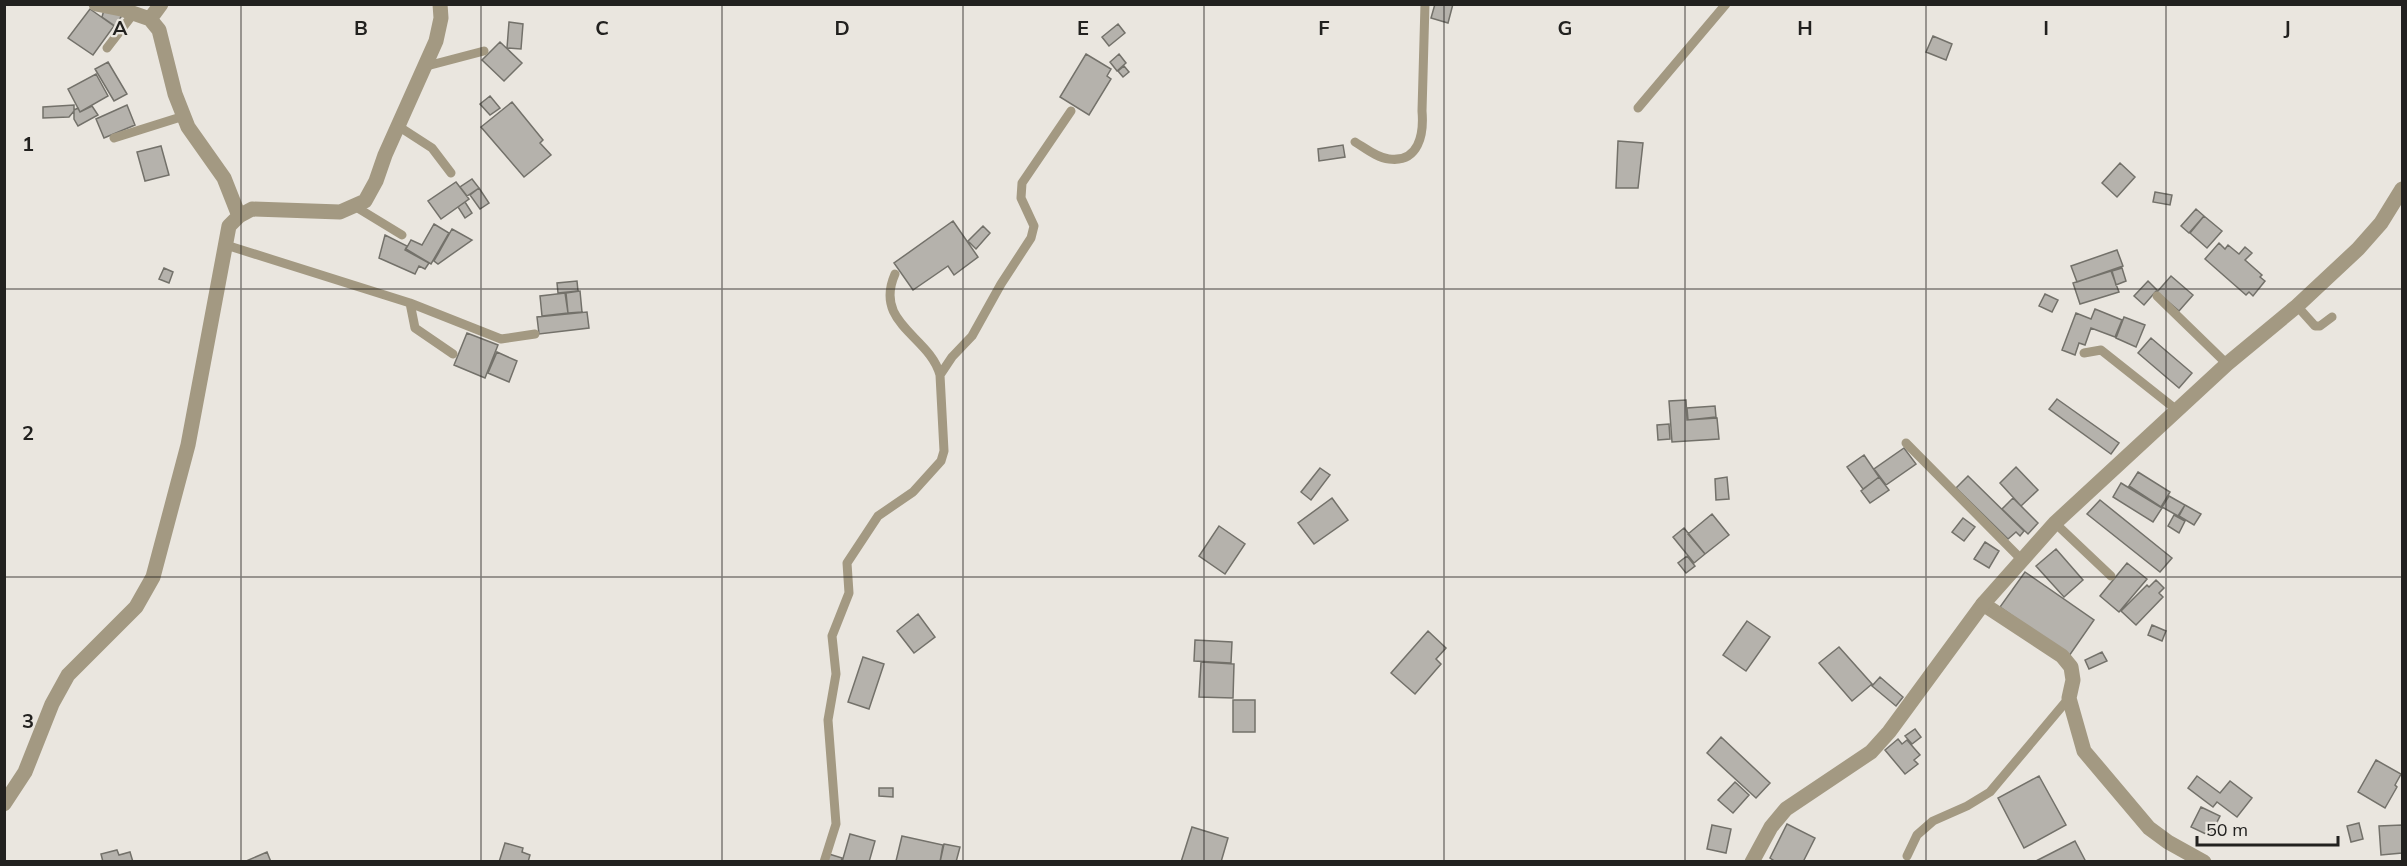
<svg xmlns="http://www.w3.org/2000/svg" width="2407" height="866" font-family="Mulish,sans-serif">
	<style>
		.building { fill: #b5b2ac; stroke: #73716a; stroke-width: 1.5 }
		.lines { fill: none; stroke-linecap: round; stroke-linejoin: round }
		.service { stroke: #a39982; stroke-width: 9 }
		.minor { stroke: #a39982; stroke-width: 15 }
		.tertiary { stroke: #a39982; stroke-width: 15 }
		.grid { fill: none; stroke: #22211f; stroke-width: 1.5; stroke-opacity: 0.55 }
		.grid-label { font-size: 20px; text-anchor: middle; font-weight: bold; fill: #22211f; stroke: #eae6df; stroke-width: 4.5; stroke-linejoin: round; paint-order: stroke }
	</style>
	<rect width="100%" height="100%" fill="#eae6df"/>
	<path class="building" d="M1435 4H1453L1448 23 1431 18Z
		M90 9 114 26 93 55 68 38Z
		M104 10 123 14 115 26 102 17Z
		M509 22 523 24 521 49 507 48Z
		M1118 24 1125 33 1109 46 1102 37Z
		M1933 36 1952 44 1946 60 1926 52Z
		M500 42 522 63 504 81 482 60Z
		M1086 54 1111 69 1107 76 1111 79 1089 115 1060 97Z
		M1119 54 1126 63 1117 71 1110 62Z
		M108 62 127 94 114 101 95 69Z
		M1124 66 1129 72 1123 77 1118 71Z
		M96 74 108 96 80 112 68 89Z
		M490 96 500 108 490 115 480 104Z
		M512 102 543 140 540 143 551 155 524 177 481 127Z
		M74 105V111L69 117 43 118V107Z
		M127 105 135 125 104 138 96 119Z
		M92 106 98 115 78 126 74 119V110L78 108 80 112Z
		M1618 141 1643 143 1638 188H1616Z
		M1343 145 1345 157 1319 161 1318 149Z
		M161 146 169 175 145 181 137 152Z
		M2120 163 2135 177 2117 197 2102 183Z
		M472 179 479 188 467 196 460 187Z
		M456 182 469 199 441 219 428 201Z
		M479 188 489 203 480 209 470 195Z
		M2155 192 2172 195 2170 205 2153 202Z
		M465 202 472 213 465 218 458 207Z
		M2196 209 2204 216 2189 233 2181 226Z
		M2204 216 2222 231 2207 248 2190 233Z
		M953 221 978 257 954 275 948 266 913 290 894 263Z
		M434 224 449 233 431 264 406 249 411 240 422 245Z
		M983 226 990 233 976 249 968 241Z
		M452 229 472 240 438 264 434 261Z
		M385 235 407 246 405 250 429 263 425 269 419 266 415 274 379 258Z
		M2219 243 2225 249 2228 245 2239 254 2245 247 2252 253 2245 260 2262 275 2260 277 2265 281 2253 296 2249 292 2246 295 2205 259Z
		M2117 250 2123 266 2077 282 2071 266Z
		M164 268 173 272 169 283 159 279Z
		M2122 268 2126 281 2116 285 2112 271Z
		M2111 271 2119 292 2080 304 2073 283Z
		M2171 276 2193 295 2179 311 2157 292Z
		M577 281 578 291 558 293 557 283Z
		M2148 281 2157 290 2144 305 2134 296Z
		M580 291 582 312 568 313 566 293Z
		M565 293 568 313 542 316 540 296Z
		M2045 294 2058 300 2052 312 2039 306Z
		M2095 309 2122 320 2115 337 2091 328 2085 345 2079 343 2075 355 2062 350 2076 313 2091 319Z
		M587 312 589 328 539 334 537 317Z
		M2124 317 2145 325 2136 347 2116 338Z
		M467 333 498 345 485 378 454 365Z
		M2151 338 2192 373 2179 388 2138 353Z
		M497 352 517 361 509 382 488 373Z
		M2057 399 2119 443 2111 454 2049 409Z
		M1686 400 1687 420 1717 418 1719 439 1672 442 1669 401Z
		M1715 406 1716 417 1688 420 1687 408Z
		M1669 424 1670 439 1658 440 1657 425Z
		M1904 448 1916 464 1886 485 1874 469Z
		M1864 455 1879 477 1863 489 1847 467Z
		M2016 467 2038 490 2021 506 2000 483Z
		M1320 468 1330 475 1311 500 1301 492Z
		M2138 472 2170 492 2161 507 2129 486Z
		M1968 476 2024 531 2020 536 2016 532 2008 539 1956 488Z
		M1727 477 1729 499 1716 500 1715 479Z
		M1879 477 1889 490 1870 503 1861 491Z
		M2121 483 2162 508 2153 522 2113 497Z
		M2169 496 2185 505 2178 516 2162 507Z
		M1332 498 1348 520 1314 544 1298 523Z
		M2013 498 2038 523 2028 534 2002 509Z
		M2100 500 2172 558 2160 572 2087 514Z
		M2185 505 2201 514 2194 525 2179 516Z
		M1712 514 1729 535 1705 554 1688 534Z
		M2174 515 2185 521 2179 533 2168 526Z
		M1963 518 1975 527 1964 541 1952 532Z
		M1219 526 1245 544 1225 574 1199 556Z
		M1684 528 1705 554 1694 563 1673 537Z
		M1985 542 1999 551 1989 568 1974 559Z
		M2056 549 2083 580 2064 597 2036 566Z
		M1687 556 1695 566 1686 573 1678 563Z
		M2127 563 2147 579 2119 612 2100 596Z
		M2025 572 2094 620 2069 656 2000 607Z
		M2156 580 2164 588 2159 593 2163 597 2136 625 2121 611 2147 585 2149 587Z
		M918 614 935 637 914 653 897 631Z
		M1747 621 1770 637 1746 671 1723 655Z
		M2152 625 2166 631 2162 641 2148 635Z
		M1428 631 1446 648 1436 659 1441 664 1415 694 1391 673Z
		M1195 640 1232 642 1231 663 1194 661Z
		M1839 647 1872 684 1852 701 1819 663Z
		M2102 652 2107 661 2089 669 2085 660Z
		M863 657 884 664 869 709 848 702Z
		M1201 662 1234 664 1233 698 1199 697Z
		M1880 677 1903 697 1896 706 1872 686Z
		M1233 700H1255V732H1233Z
		M1915 729 1921 737 1912 744 1905 736Z
		M1721 737 1770 783 1756 798 1707 753Z
		M1898 739 1902 744 1907 740 1920 755 1914 760 1918 764 1905 774 1885 750Z
		M2376 760 2401 774 2395 785 2397 787 2385 808 2358 792Z
		M2039 776 2066 825 2024 848 1998 798Z
		M2197 776 2220 793 2230 781 2252 798 2237 817 2217 802 2213 807 2188 788Z
		M1735 782 1749 795 1733 813 1718 800Z
		M879 788H893V797L879 796Z
		M2201 807 2220 816 2210 836 2191 827Z
		M2359 823 2363 839 2351 842 2347 826Z
		M1787 824 1815 838 1803 862H1776L1770 858Z
		M1712 825 1731 829 1726 853 1707 849Z
		M2402 825V853L2381 855 2379 826Z
		M1192 827 1228 838 1221 862H1181Z
		M850 834 875 841 869 862H842Z
		M902 836 943 845 940 862 896 861Z
		M2075 841 2086 862H2034Z
		M505 843 523 848 522 852 530 855 528 862H499Z
		M944 844 960 847 956 862H940Z
		M117 850 119 855 130 852 133 862H103L101 854Z
		M267 852 271 862H244Z
		M829 854 842 858 841 862H827Z"/>
	<g class="lines">
		<path class="service" d="M107 48 134 13
			M423 67 484 51
			M1638 108 1726 4
			M398 126 432 148 451 173
			M114 138 184 116
			M1355 142C1365 148 1377 158 1389 159 1419 163 1424 134 1422 111L1425 4
			M356 207 402 235
			M226 245 410 303 501 339 535 334
			M2157 296 2227 364
			M410 303 415 328 453 354
			M2297 306 2315 326H2320L2332 317
			M2084 353 2101 350 2178 411
			M940 375 952 357 972 336 1001 284 1031 238 1034 226 1021 198 1022 183 1071 111
			M1906 443 2022 560
			M2055 523 2111 576
			M1907 856 1917 835 1933 821 1967 806 1990 792 2069 698
			M824 862 836 824 828 720 836 674 832 636 849 593 847 563 878 516 913 492 941 461 944 451 940 375C930 336 873 324 895 274"/>
		<path class="minor" d="M96 4 121 9 150 19
			M161 4 150 19 159 30 175 94 188 127 224 178 239 216
			M1983 604 2062 656 2071 667 2073 680 2069 698 2084 751 2149 828 2168 842 2204 862
			M4 804 25 772 52 704 68 675 136 607 153 577 188 445 229 226 239 216 252 209 340 212 365 201 376 181 385 155 436 41 441 18 440 4"/>
		<path class="tertiary" d="M1752 862 1771 827 1786 809 1871 752 1889 732 1983 604 2055 523 2227 364 2297 306 2358 249 2381 223 2402 189"/>
	</g>
	<path class="grid" d="M241 4V862M481 4V862M722 4V862M963 4V862M1204 4V862M1444 4V862M1685 4V862M1926 4V862M2166 4V862M4 289H2402M4 577H2402"/>
	<g class="grid-label">
		<text x="120" y="35">A</text>
		<text x="361" y="35">B</text>
		<text x="602" y="35">C</text>
		<text x="842" y="35">D</text>
		<text x="1083" y="35">E</text>
		<text x="1324" y="35">F</text>
		<text x="1565" y="35">G</text>
		<text x="1805" y="35">H</text>
		<text x="2046" y="35">I</text>
		<text x="2287" y="35">J</text>
		<text x="28" y="151">1</text>
		<text x="28" y="440">2</text>
		<text x="28" y="728">3</text>
	</g>
	<rect width="2407" height="866" fill="none" stroke="#22211f" stroke-width="12"/>
	<path d="M2197 836v9h141v-9" fill="none" stroke="#22211f" stroke-width="3"/>
	<text x="2206" y="836" font-size="18" fill="#22211f" stroke="#eae6df" stroke-width="4.5" paint-order="stroke">50 m</text>
</svg>
